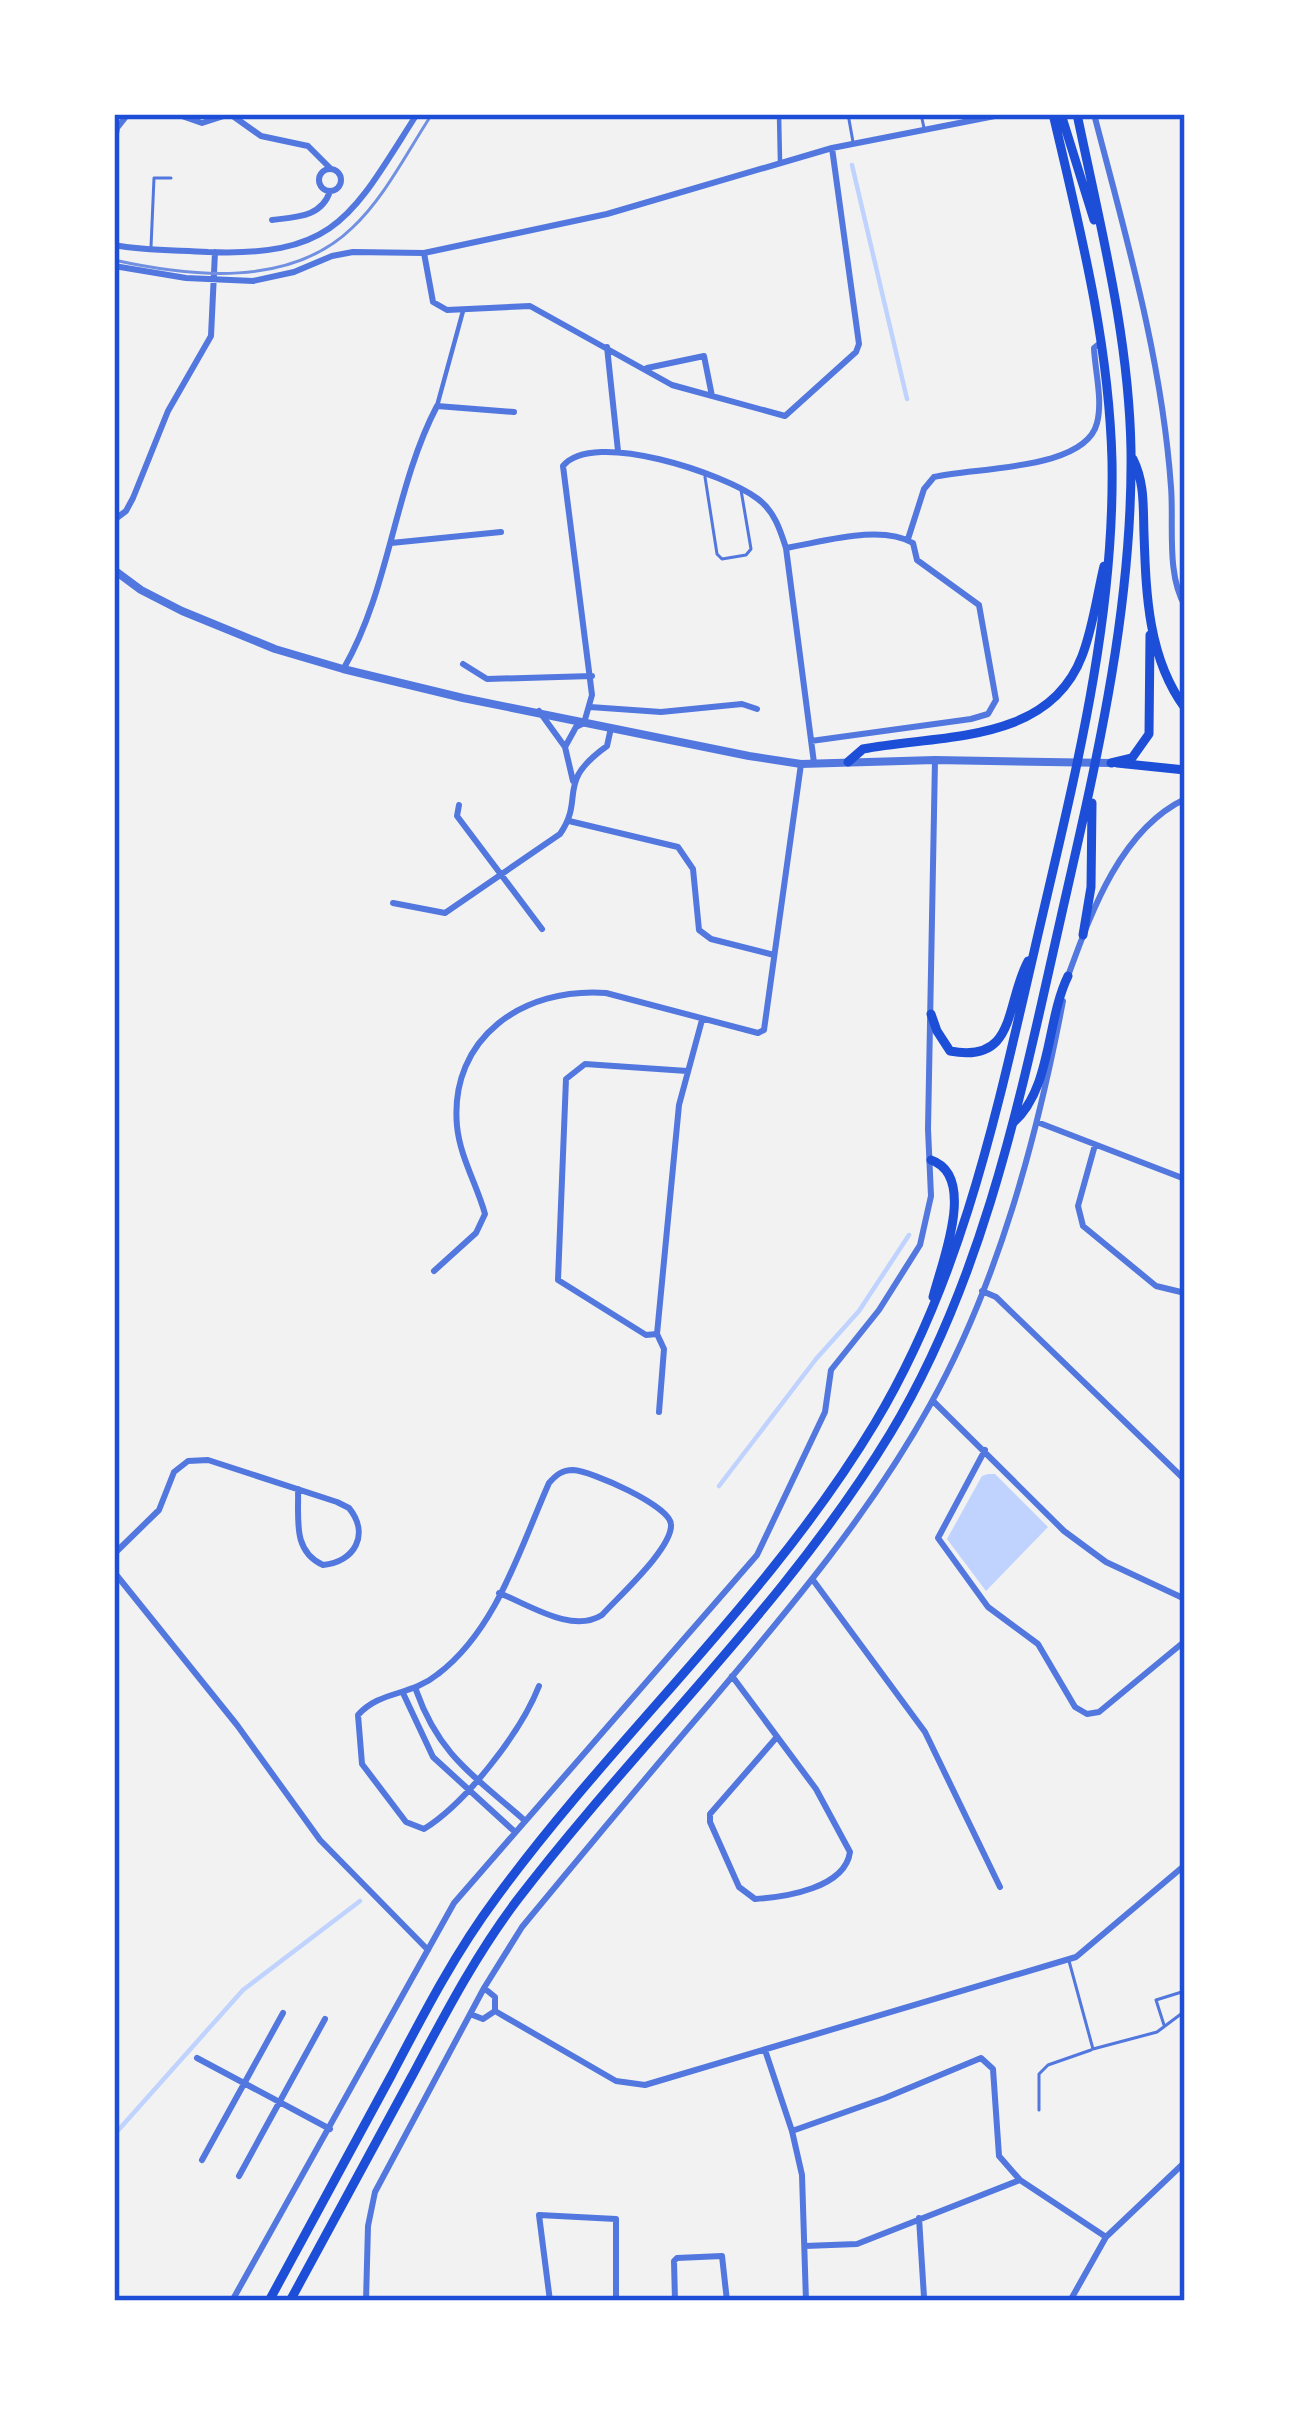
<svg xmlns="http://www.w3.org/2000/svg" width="1299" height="2415" font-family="Commissioner,sans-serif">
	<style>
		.water { fill: #bfd3fe }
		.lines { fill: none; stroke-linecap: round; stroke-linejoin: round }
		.stream { stroke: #bfd3fe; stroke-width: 4.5 }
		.service { stroke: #5277de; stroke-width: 3 }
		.pedestrian { stroke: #5277de; stroke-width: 4.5 }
		.minor { stroke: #5277de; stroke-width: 6 }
		.tertiary { stroke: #5277de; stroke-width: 8 }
		.secondary { stroke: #1d4ed8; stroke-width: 9 }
		.primary { stroke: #1d4ed8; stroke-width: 9 }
		.tram { stroke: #7290e2; stroke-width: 3 }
		.neatline { fill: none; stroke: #1d4ed8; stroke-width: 4.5 }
	</style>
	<rect width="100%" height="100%" fill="#f2f2f2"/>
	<path class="water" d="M988 1474H995L1048 1527 986 1591 947 1539 982 1476Z"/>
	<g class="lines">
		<path class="stream" d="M852 165 907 399
			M719 1486 816 1359 859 1311 909 1235
			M114 2135 243 1990 360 1901"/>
		<path class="service" d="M848 114 853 142
			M921 114 924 128
			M151 247 154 178H171
			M705 477 717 554 722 559 746 555 751 549 741 490
			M1069 1961 1093 2049 1157 2032 1185 2011
			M1164 2025 1156 2000 1185 1991
			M1039 2110V2074L1048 2065 1091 2050"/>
		<path class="pedestrian" d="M779 114 780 162
			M437 406 463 311"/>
		<path class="minor" d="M157 114H161
			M176 114 202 123 230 114 261 136 308 146 331 169
			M1094 114C1126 237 1162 359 1171 487 1174 523 1166 574 1185 606
			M114 145 117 128 128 114
			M319 180a11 11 0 1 1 22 0a11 11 0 1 1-22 0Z
			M272 220C296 217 322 217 330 191
			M114 245C145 251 176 250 208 252 338 257 352 215 417 114
			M424 253 433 302 447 310 530 306 672 385 785 416 856 352 859 344 832 148
			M114 266 186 278 253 281 294 272 332 256 353 252 424 253 607 214 832 148 1005 114
			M607 347 618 451
			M647 368 704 356 712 396
			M114 520 126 511 133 498 168 411 211 336 215 252
			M908 539 924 489 934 477C974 467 1085 471 1097 423 1103 400 1095 371 1094 348L1100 343
			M391 543 501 532
			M786 548C823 542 880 524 913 543L917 560 979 605 996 700 988 714 971 719 811 741
			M463 664 487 679 592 676
			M344 668C390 588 394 488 437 406L514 412
			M590 707 661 712 742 704 757 709
			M539 711 565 747 573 781
			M565 747 576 727 584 723 592 695 563 466C593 429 725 474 758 499 774 511 780 529 786 548L814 763
			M459 805 457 816 542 929
			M569 821 678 847 693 869 699 930 711 939 774 955
			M393 903 445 913 560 834C586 796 554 784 607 746L611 728
			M1068 976C1091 913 1120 830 1185 799
			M1037 1122 1185 1179
			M1095 1145 1078 1206 1083 1226 1156 1286 1185 1293
			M434 1271 476 1233 485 1214C477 1185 460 1157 457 1126 449 1037 524 987 606 993L758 1033 764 1030 801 764
			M982 1291 996 1297 1185 1480
			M657 1334 646 1335 558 1280 566 1079 585 1064 687 1071
			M933 1401 1064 1531 1106 1562 1185 1599
			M659 1412 664 1349 657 1334 679 1105 702 1020
			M985 1450 938 1538 988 1607 1038 1644 1075 1707 1087 1714 1099 1712 1185 1641
			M114 1554 159 1510 174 1472 188 1461 208 1460 337 1502 349 1508C370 1534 355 1562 323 1565 292 1551 299 1519 298 1489
			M114 1572 237 1725 320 1840 428 1950
			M813 1580 925 1732 1000 1887
			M499 1593C530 1605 572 1634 602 1615 619 1596 673 1548 671 1524 670 1506 592 1471 573 1470 562 1470 556 1475 549 1483 520 1548 497 1629 438 1674 410 1697 380 1690 358 1715L362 1764 406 1822 424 1829C466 1803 521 1732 539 1686
			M732 1676 816 1789 850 1852C845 1888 786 1897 755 1899L739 1887 710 1822V1814L776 1738
			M416 1690C439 1755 473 1775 523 1819
			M403 1693 433 1757 514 1831
			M484 1988 495 1997V2011
			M495 2011 616 2081 645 2085 1076 1957 1185 1865
			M470 2014 483 2019 495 2011
			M765 2050 792 2131 802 2175 806 2301
			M197 2058 330 2129
			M792 2131 885 2098 981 2058 993 2069 999 2156 1020 2180
			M202 2160 283 2013
			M239 2176 325 2019
			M919 2218 924 2297
			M805 2246 857 2244 1020 2180 1106 2237
			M232 2301 454 1903 757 1555 825 1412 831 1370 879 1310 920 1245 931 1196 928 1129 935 760
			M366 2301 368 2226 375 2192 484 1988 522 1927C584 1852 646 1777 709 1704 790 1608 869 1515 930 1405 998 1283 1037 1138 1063 1001
			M550 2301 539 2215 616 2219V2301
			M675 2301 674 2261 677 2258 722 2256 727 2301
			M1070 2301 1106 2237 1185 2162"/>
		<path class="tertiary" d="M114 570 141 590 182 611 275 649 343 669 463 698 749 756 801 764 935 760 1111 763"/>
		<path class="secondary" d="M1117 763 1185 770"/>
		<path class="primary" d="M1061 114 1094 220
			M1133 459C1145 483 1143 508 1144 534 1146 594 1148 658 1185 708
			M848 762 863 749C940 734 1048 745 1082 656 1093 628 1097 595 1104 566
			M1111 763 1132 758 1149 734 1150 635
			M1083 935 1091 887 1092 803
			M931 1014 937 1031 950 1051C1017 1064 1005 1004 1028 961
			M1013 1123C1052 1088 1046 1021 1068 976
			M931 1160C978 1176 941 1264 933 1297
			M269 2301C310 2226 350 2151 391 2076 423 2015 455 1953 496 1898 616 1734 770 1598 875 1423 962 1278 996 1115 1034 952 1071 790 1115 628 1112 461 1109 342 1080 229 1053 114
			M290 2301C331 2226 371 2151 412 2076 444 2016 476 1954 518 1899 639 1741 786 1605 890 1434 985 1277 1021 1094 1061 917 1096 763 1133 609 1131 450 1129 336 1100 225 1077 114"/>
		<path class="tram" d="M114 260C191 277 290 288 352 228 385 197 407 152 432 114"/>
	</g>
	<rect width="1299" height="2415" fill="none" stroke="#ffffff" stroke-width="234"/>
	<rect x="117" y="117" width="1065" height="2181" class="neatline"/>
</svg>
